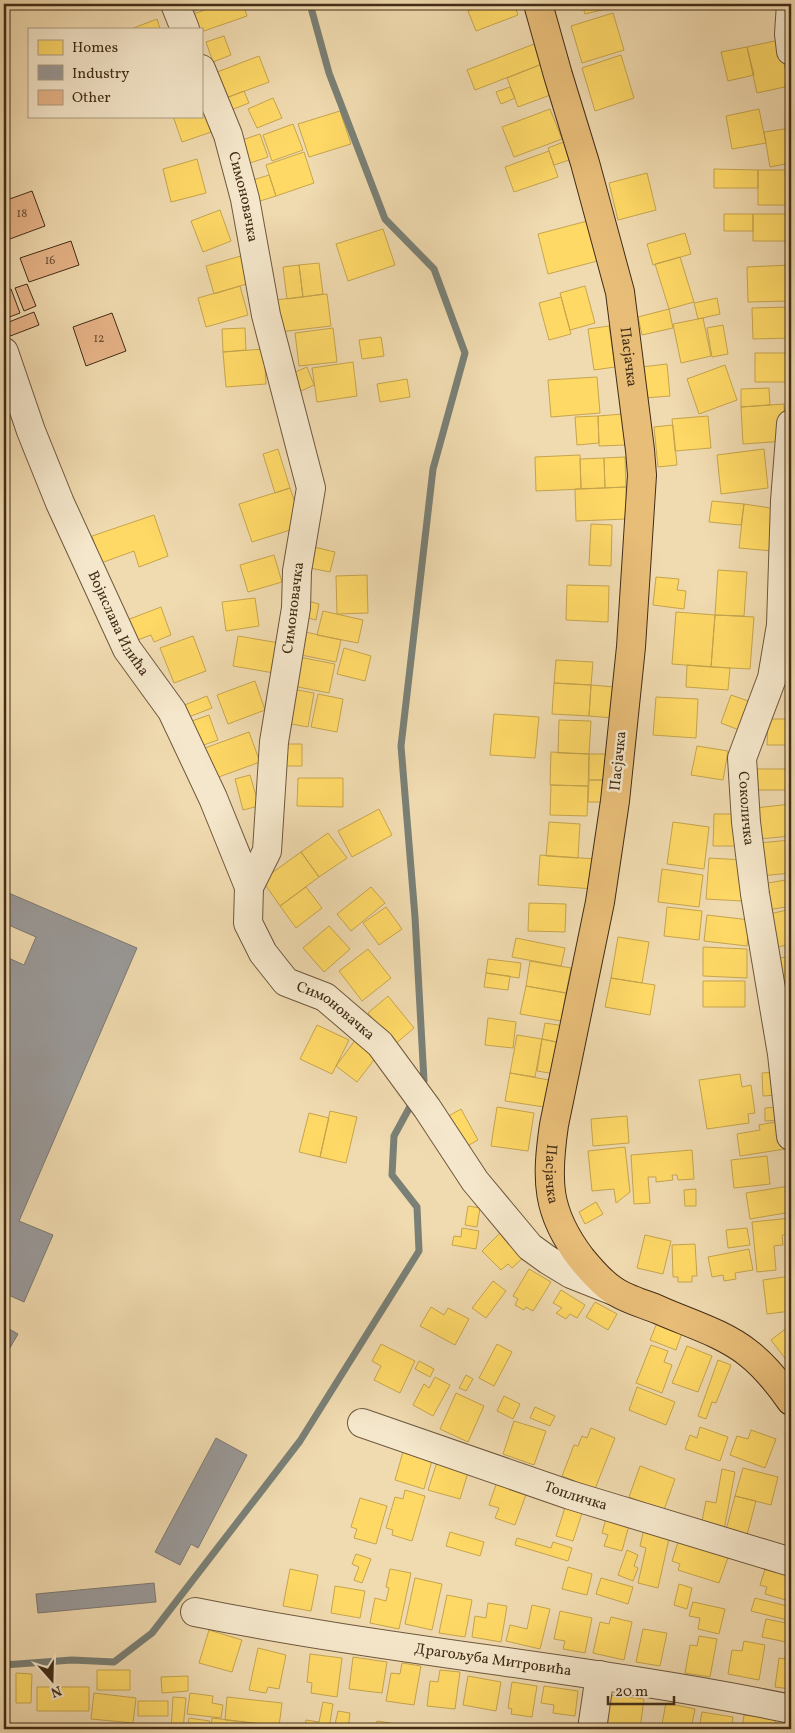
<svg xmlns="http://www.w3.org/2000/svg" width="795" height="1733" font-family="Vollkorn,serif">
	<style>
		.homes { fill: #ffd966; stroke: #c6a54e }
		.industry { fill: #999; stroke: #7f7972 }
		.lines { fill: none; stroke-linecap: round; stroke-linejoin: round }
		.stream { stroke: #7a8076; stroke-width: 7 }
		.building { fill: #e7b488; stroke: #422d17 }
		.minor-casing { stroke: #6e583d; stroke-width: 30 }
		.major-casing { stroke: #422d17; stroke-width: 30 }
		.minor { stroke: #f5e7cb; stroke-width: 28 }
		.major { stroke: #e8bd78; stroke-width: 28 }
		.labels { text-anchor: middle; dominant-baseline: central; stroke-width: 5; stroke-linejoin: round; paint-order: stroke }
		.number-label { font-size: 12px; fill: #6b4f33 }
		.street-label { font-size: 15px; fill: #422d17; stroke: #f5e7cb }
	</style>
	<rect width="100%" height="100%" fill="#f0daaf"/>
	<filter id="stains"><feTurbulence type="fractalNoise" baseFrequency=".004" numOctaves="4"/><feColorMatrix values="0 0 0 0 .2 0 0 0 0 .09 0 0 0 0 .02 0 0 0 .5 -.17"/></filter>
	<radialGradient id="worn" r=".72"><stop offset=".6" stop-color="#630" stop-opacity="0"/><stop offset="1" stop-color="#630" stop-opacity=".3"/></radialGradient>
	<path class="homes" d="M189 4H213L192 12Z
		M222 4H243L247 16 201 32V29H198L193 14Z
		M487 4H514L518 15 476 31 468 11Z
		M582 4H627L585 14Z
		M613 13 624 50 582 63 571 26Z
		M157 19 160 29H131Z
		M224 36 231 55 213 62 206 42Z
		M779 40 789 86 757 93 747 47Z
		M534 44 542 64 475 90 467 70Z
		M747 47 754 75 728 81 721 52Z
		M621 55 634 98 595 111 582 68Z
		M259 56 269 82 226 98 217 72Z
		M542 64 553 94 518 107 507 78Z
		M510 87 515 98 501 104 496 92Z
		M244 91 249 103 231 110 226 98Z
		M273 98 282 118 257 128 248 109Z
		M211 103 220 129 182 142 173 116H201V106Z
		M550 109 562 139 514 157 502 127Z
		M759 109 766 143 732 149 726 116Z
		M340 111 351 144 309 157 298 124Z
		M293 124 303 150 272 161 263 135Z
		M791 128V163L770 167 764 132Z
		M260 134 268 157 247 164 239 141Z
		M569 140 575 158 554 165 548 148Z
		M549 151 558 177 514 192 505 167Z
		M304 152 314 183 276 196 266 165Z
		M197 159 206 193 171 202 163 169Z
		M714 169 758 170V188H714Z
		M758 170H791V205H758Z
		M647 173 656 210 618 220 609 183Z
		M269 175 276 196 260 201 253 180Z
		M220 210 231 241 203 252 191 221Z
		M724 214H753V231H724Z
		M753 214H791V241H753Z
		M591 220 601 260 548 274 538 234Z
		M383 229 395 265 348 281 336 244Z
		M685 233 691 254 653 265 647 244Z
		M248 254 256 281 214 294 206 266Z
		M680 257 694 302 669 309 655 264Z
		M319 263 323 294 303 297 299 265Z
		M299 265 303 297 287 299 283 267Z
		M791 265V301L748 302 747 267Z
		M240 286 248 315 206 327 198 298Z
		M585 286 595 323 570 330 560 293Z
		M327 294 331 326 279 332 275 300Z
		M561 297 571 334 549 340 539 303Z
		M717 298 720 314 698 319 694 303Z
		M791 307V338L753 339 752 308Z
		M669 309 673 328 642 335 638 317Z
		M703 318 711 356 681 363 673 324Z
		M723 325 728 354 712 357 707 328Z
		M609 326 615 367 594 370 588 329Z
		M245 328 246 350 223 352 222 329Z
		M333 328 337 362 299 366 295 333Z
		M381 337 384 356 362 359 359 340Z
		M264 349 266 384 226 387 223 352Z
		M755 353H790V382H755Z
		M353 362 357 396 317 402 312 368Z
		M667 364 670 396 644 398 641 367Z
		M725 365 737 400 699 414 687 379Z
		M307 367 314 385 299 392 291 374Z
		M597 377 600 413 551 417 548 380Z
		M407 379 410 397 380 402 377 384Z
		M769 388 770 405 741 407V389Z
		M784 404 786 441 743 444 741 407Z
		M623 414 625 445 599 446 598 416Z
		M598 416 599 443 577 445 575 417Z
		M708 416 711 448 675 451 672 419Z
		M673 425 677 465 658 467 654 427Z
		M278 449 290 488 275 493 263 454Z
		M764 449 768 488 721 494 717 455Z
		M580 455 581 489 536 491 535 457Z
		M625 457 626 487 605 488 604 458Z
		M604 458 605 488 581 489 580 459Z
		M626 487 627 519 576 521 575 489Z
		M290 488 303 526 252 542 239 504Z
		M712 501 744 504 741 525 709 522Z
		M744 504 777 509 772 551 739 548Z
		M154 515 168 556 139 567 134 551 101 563 92 536Z
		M591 524 612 525 611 566 589 565Z
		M310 546 335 552 330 572 305 567Z
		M274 555 282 582 248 592 240 565Z
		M718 570 747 572 744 616 715 615Z
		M367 575 368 613 337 614 336 576Z
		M656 577 679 579 677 590 686 591 684 609 653 605Z
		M567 585 609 586 608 622 566 620Z
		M255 598 259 626 226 631 222 602Z
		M301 599 319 604 316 620 297 615Z
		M161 607 171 635 154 642 151 635 135 641 127 620Z
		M323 611 363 620 358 643 317 635Z
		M676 612 715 615 711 667 672 664Z
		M715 615 754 617 750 669 711 667Z
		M301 631 341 640 336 662 296 654Z
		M193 636 206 671 174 683 160 648Z
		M238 636 279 643 274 673 233 666Z
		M344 648 371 656 365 681 337 674Z
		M299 657 335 664 329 693 293 686Z
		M556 660 593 662 591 685 554 683Z
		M687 665 730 668 728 690 686 687Z
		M255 681 265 710 228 724 217 695Z
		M554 683 591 685 589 716 552 714Z
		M591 685 615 687 613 718 589 716Z
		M292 689 314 693 308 727 286 723Z
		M318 694 343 699 337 732 311 727Z
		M731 695 757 704 747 733 721 723Z
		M207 696 212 708 186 718 182 706Z
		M656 697 698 699 696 738 653 735Z
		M494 714 539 717 535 758 490 755Z
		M209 715 218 740 198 747 189 722Z
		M768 719H791V745H767Z
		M559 720 591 721 589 754 558 753Z
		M249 732 260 762 216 778 205 748Z
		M279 744H302V766H279Z
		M697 746 728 751 723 780 691 775Z
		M551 752 589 754 588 786 550 785Z
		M589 754H609L608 780H589Z
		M751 769H790V790H751Z
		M250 775 259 806 243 810 235 779Z
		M298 778H343V807L297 806Z
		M589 780H605V802H588Z
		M551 785 588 786 587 816 550 815Z
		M791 804V836L759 839 755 808Z
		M379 809 392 835 352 857 338 831Z
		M714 814H741L740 846H713Z
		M549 822 580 824 578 858 546 856Z
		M673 822 709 827 704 869 667 864Z
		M328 833 347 858 319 877 301 852Z
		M791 840V873L760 876 758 843Z
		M301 852 319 877 280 906 262 880Z
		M540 855 596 859 594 889 538 885Z
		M709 858 744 860 742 901 706 899Z
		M662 869 703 875 699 907 658 902Z
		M791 879V906L762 911 757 885Z
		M306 887 322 908 296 928 280 906Z
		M371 887 385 903 351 931 337 914Z
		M529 903 566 904 565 932 528 931Z
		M386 907 402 929 379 945 363 923Z
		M667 907 702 911 699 940 664 936Z
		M791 909V944L769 949 761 916Z
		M707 915 750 920 747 946 704 941Z
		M329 926 350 949 324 972 303 948Z
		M618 937 649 942 642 983 611 978Z
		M516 938 565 948 561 966 512 957Z
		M703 947 747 949V978L703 976Z
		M368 949 391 978 362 1001 339 971Z
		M791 956V985L776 988 770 960Z
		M488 959 521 963 519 978 486 973Z
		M530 961 571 968 566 993 526 986Z
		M486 973 510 976 508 990 484 987Z
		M611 978 655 985 650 1015 605 1007Z
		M703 981H745V1007H703Z
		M526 986 566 993 561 1021 520 1014Z
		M791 988V1020L783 1022 777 991Z
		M388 996 414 1028 394 1045 368 1013Z
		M488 1018 516 1022 513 1048 485 1045Z
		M545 1023 564 1026 561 1043 542 1039Z
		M317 1025 349 1040 332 1074 300 1059Z
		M359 1035 380 1052 357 1082 336 1066Z
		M517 1035 542 1039 535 1077 510 1073Z
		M542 1039 561 1043 555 1074 537 1071Z
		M778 1072 779 1095 763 1096 762 1073Z
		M510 1073 549 1080 544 1107 505 1101Z
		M740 1074 742 1087 751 1085 755 1113 748 1114 749 1123 707 1129 699 1080Z
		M497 1107 534 1113 528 1151 491 1146Z
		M782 1107V1120L765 1121V1108Z
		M461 1109 478 1140 462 1149 445 1118Z
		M330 1111 357 1117 346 1163 320 1157Z
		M309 1113 329 1118 320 1157 299 1152Z
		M627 1116 629 1143 593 1146 591 1119Z
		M780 1121 785 1149 740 1156 737 1134 760 1130 759 1125Z
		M625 1147 630 1192 616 1203 614 1189 592 1191 588 1151Z
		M692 1150 694 1179 678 1180 677 1175H672L673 1180 656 1182V1177H648L650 1203 634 1204 631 1155Z
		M767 1156 770 1184 734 1188 731 1160Z
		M789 1186 791 1212 750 1219 746 1193Z
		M696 1189V1206H685L684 1190Z
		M596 1202 603 1214 585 1224 579 1212Z
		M468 1206 480 1208 477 1227 465 1225Z
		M791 1218V1235H782L783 1245 774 1246 776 1270 757 1272 752 1222Z
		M462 1228 479 1231 476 1249 452 1245 454 1236 461 1237Z
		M747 1228 750 1245 728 1248 726 1230Z
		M501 1232 525 1256 512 1268 508 1264 501 1270 482 1251Z
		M645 1235 671 1241 663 1274 637 1268Z
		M695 1244 697 1276H692V1282H678V1277H673L672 1245Z
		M749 1249 753 1270 735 1273 736 1279 724 1281 723 1275 712 1277 708 1257Z
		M529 1269 551 1282 533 1311 526 1307 524 1310 515 1305 518 1299 513 1296Z
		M791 1276V1311L767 1314 763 1280Z
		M493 1281 506 1291 486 1318 472 1308Z
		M561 1290 585 1305 577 1318 570 1314 566 1319 556 1313 562 1308 553 1303Z
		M595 1302 617 1314 608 1330 586 1317Z
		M431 1307 444 1315 448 1308 469 1319 455 1345 420 1326Z
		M657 1323 682 1333 676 1350 650 1340Z
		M788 1327 791 1331V1366L771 1340Z
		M381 1344 415 1361 400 1393 374 1380 381 1366 372 1361Z
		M497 1344 512 1352 494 1386 479 1378Z
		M651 1345 668 1351 664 1362 672 1365 662 1393 636 1383Z
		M687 1346 712 1356 698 1392 672 1383Z
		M718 1360 731 1365 716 1403 712 1402 706 1419 698 1416Z
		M419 1361 434 1369 430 1377 415 1369Z
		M466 1375 473 1379 466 1391 459 1388Z
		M435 1377 450 1385 433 1416 413 1405 424 1384 429 1388Z
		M637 1387 675 1402 666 1425 629 1410Z
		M456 1393 484 1406 468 1442 440 1429Z
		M504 1396 520 1404 513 1419 497 1411Z
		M535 1407 555 1416 550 1426 530 1418Z
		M514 1421 546 1431 534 1465 503 1454Z
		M700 1427 728 1437 720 1461 685 1449 690 1435 697 1438Z
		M591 1428 615 1438 595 1489 562 1476 574 1445 578 1446 582 1436 587 1438Z
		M751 1430 776 1439 765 1468 730 1455 737 1436 748 1439Z
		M404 1448 433 1457 424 1489 395 1480Z
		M439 1456 470 1466 460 1499 428 1490Z
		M640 1466 675 1479 664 1510 629 1497Z
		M743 1468 778 1477 771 1505 735 1496Z
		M788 1468 791 1469V1484L785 1482Z
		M722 1469 735 1472 724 1530 701 1526 706 1501 716 1503Z
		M498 1479 528 1489 515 1525 495 1518 499 1508 489 1505Z
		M405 1490 425 1496 412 1541 392 1535 393 1530 386 1528 395 1497 403 1499Z
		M735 1496 756 1501 747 1535 726 1530Z
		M360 1498 387 1506 376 1544 354 1538 357 1529 351 1527Z
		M567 1501 584 1507 573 1541 556 1536Z
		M607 1515 630 1522 622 1551 604 1546 608 1535 602 1533Z
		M644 1529 670 1534 658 1588 638 1583 646 1548 640 1546Z
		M450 1532 484 1542 480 1556 446 1546Z
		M680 1536 730 1552 719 1583 678 1570 680 1564 672 1561Z
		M517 1538 551 1548 553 1542 572 1548 568 1561 515 1545Z
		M627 1550 638 1555 634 1566 638 1568 633 1581 618 1575Z
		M356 1554 371 1559 362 1583 354 1580 359 1567 352 1564Z
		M767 1563 791 1571V1582L786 1600 765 1594 767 1587 760 1585Z
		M568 1567 592 1574 587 1595 562 1589Z
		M290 1569 318 1575 311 1611 283 1606Z
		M390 1569 411 1573 399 1629 370 1623 375 1598 386 1601 389 1588 386 1587Z
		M415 1578 442 1584 432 1630 405 1624Z
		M601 1578 633 1587 628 1604 596 1594Z
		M679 1584 692 1588 687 1609 674 1605Z
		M335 1586 365 1591 360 1618 331 1613Z
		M447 1595 472 1600 465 1637 439 1633Z
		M755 1598 791 1607V1621L751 1611Z
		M693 1602 725 1609 719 1634 698 1629 700 1618 689 1616Z
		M488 1603 507 1606 501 1642 472 1637 475 1616 486 1618Z
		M532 1605 550 1609 540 1649 506 1641 510 1625 527 1629Z
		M560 1611 592 1618 585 1653 563 1649 565 1641 554 1639Z
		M611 1617 632 1622 624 1660 593 1653 600 1622 609 1624Z
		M766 1619 791 1624V1643L762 1637Z
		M643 1629 667 1633 660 1666 636 1662Z
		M209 1630 242 1640 232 1672 199 1663Z
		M699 1636 717 1639 710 1677 685 1673 690 1645 697 1646Z
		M744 1641 765 1645 759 1680 728 1674 732 1650 742 1651Z
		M258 1648 286 1655 279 1689 268 1687 266 1693 249 1690Z
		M786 1650 791 1651V1689L775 1687 779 1658 785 1659Z
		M310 1654 342 1658 337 1697 311 1693 312 1683 307 1682Z
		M353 1657 387 1662 382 1693 349 1689Z
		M402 1663 421 1666 414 1705 386 1701 391 1673 400 1674Z
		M97 1670H130V1690H97Z
		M440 1670 460 1672 455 1709 427 1706 430 1681 438 1682Z
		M16 1673 32 1674 31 1703H16Z
		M188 1676V1691L162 1693 161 1677Z
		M468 1676 501 1682 496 1711 463 1705Z
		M512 1682 537 1686 532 1717 511 1714 512 1709 508 1708Z
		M544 1686 578 1691 575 1716 553 1713 554 1705 541 1703Z
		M37 1687H89V1711H37Z
		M94 1693 136 1698 133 1723 91 1719Z
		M190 1693 213 1696 212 1703 223 1705 221 1718 187 1714Z
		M611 1695 644 1699 640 1729H607Z
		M173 1697 186 1698 183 1729H171Z
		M227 1697 282 1703 279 1726 225 1720Z
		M138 1701H168V1716H138Z
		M323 1702 333 1704 329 1729H305L306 1720 319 1722Z
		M666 1703 695 1709 691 1729H661Z
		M338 1711 350 1713 348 1729H334Z
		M702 1712 733 1717 731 1729H699Z
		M744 1715 776 1719 775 1729H742Z
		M189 1718 210 1721 208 1729 187 1728Z
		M212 1718 254 1723 253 1729H211Z
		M377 1721 391 1723 390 1729H376Z
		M254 1723 292 1728 291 1729H253Z"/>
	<path class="industry" d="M4 891 137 948 19 1221 53 1235 24 1302 4 1293V956L24 965 36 937 4 923Z
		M4 1326 18 1334 4 1358Z
		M216 1438 247 1455 198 1548 191 1544 180 1565 155 1552Z
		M154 1583 156 1602 38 1613 36 1594Z"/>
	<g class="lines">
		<path class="stream" d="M310 4 329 73 385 219 434 269 465 353 433 469 401 746 415 917 424 1081 421 1087
			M4 1665 72 1660 114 1662 152 1633 300 1441 419 1251 417 1207 392 1175 394 1136 413 1101"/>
	</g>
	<path class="building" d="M32 191 45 226 7 240 4 231V201Z
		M71 241 79 265 29 282 20 258Z
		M27 284 36 306 24 311 15 288Z
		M11 289 20 313 4 319V292Z
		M34 312 39 325 5 338 4 324Z
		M112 313 126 351 86 366 73 327Z"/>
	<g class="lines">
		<defs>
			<g id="minor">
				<path d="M175 4 185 29"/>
				<path d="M791 4 789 34 791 51"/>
				<path id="s1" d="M201 69 228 135 245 199 266 315 311 488 297 571 296 608 274 742 267 851 249 887 248 923 263 953 286 982 325 997 380 1044 427 1108 475 1181 530 1247 548 1260 571 1274 614 1291"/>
				<path id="s2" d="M4 352 31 431 60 503 127 649 172 711 213 798 249 887"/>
				<path id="s3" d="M791 424 785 501 781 625 772 678 742 758 746 822 755 894 782 1054 791 1136"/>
				<path id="s4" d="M362 1423 570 1495 791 1562"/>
				<path id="s5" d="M195 1612C393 1652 594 1668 791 1709"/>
				<path d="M592 1729 600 1675"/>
			</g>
			<g id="major">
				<path id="s6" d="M538 4 558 75 585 163 620 292 640 450 642 475 631 647 615 801 600 902 554 1125C546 1180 546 1212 581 1258 590 1269 601 1282 613 1290 625 1299 645 1304 659 1310 688 1323 723 1333 748 1353 765 1366 779 1384 791 1401"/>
			</g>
		</defs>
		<use href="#minor" class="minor-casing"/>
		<use href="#major" class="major-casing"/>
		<use href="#minor" class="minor"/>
		<use href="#major" class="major"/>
	</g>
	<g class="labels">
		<g class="number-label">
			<text x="22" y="214">18</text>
			<text x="50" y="261">16</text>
			<text x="99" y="339">12</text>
		</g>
		<g class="street-label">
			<text stroke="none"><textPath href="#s1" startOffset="135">Симоновачка</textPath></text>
			<text stroke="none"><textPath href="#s6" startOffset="365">Пасјачка</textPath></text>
			<text transform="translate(294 608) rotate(-83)">Симоновачка</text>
			<text stroke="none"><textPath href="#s2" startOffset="295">Војислава Илића</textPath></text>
			<text transform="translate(619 761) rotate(-84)">Пасјачка</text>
			<text stroke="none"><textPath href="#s3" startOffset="391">Соколичка</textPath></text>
			<text stroke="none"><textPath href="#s1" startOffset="1005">Симоновачка</textPath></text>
			<text stroke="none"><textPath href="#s6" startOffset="1190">Пасјачка</textPath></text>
			<text stroke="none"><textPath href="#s4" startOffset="226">Топличка</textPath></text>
			<text stroke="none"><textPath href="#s5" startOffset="302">Драгољуба Митровића</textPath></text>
		</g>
	</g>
	<rect width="795" height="1733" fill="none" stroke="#f0daaf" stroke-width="20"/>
	<rect x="5" y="5" width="785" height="1723" fill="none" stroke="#422d17" stroke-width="2.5"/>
	<rect x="10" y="10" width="775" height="1713" fill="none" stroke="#422d17"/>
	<rect x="28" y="28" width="175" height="90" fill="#f5e7cb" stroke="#ad9d83"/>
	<rect x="38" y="40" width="25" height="15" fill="#ffd966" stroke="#ad9d83"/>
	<text x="72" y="52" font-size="15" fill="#422d17">Homes</text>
	<rect x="38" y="65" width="25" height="15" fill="#999999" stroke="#ad9d83"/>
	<text x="72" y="78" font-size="15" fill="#422d17">Industry</text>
	<rect x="38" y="90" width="25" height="15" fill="#e7b488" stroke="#ad9d83"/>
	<text x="72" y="102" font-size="15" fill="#422d17">Other</text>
	<g transform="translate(52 1680) rotate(160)" stroke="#f5e7cb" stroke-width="4" paint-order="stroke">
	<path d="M0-4L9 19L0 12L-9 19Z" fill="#422d17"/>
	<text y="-8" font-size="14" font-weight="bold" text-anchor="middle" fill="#422d17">N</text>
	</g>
	<path d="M608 1696v8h66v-8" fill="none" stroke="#422d17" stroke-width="2.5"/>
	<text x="615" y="1696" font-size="15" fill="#422d17" stroke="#f5e7cb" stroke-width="4" paint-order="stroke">20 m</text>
	<rect width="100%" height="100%" filter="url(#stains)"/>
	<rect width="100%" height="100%" fill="url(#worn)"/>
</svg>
